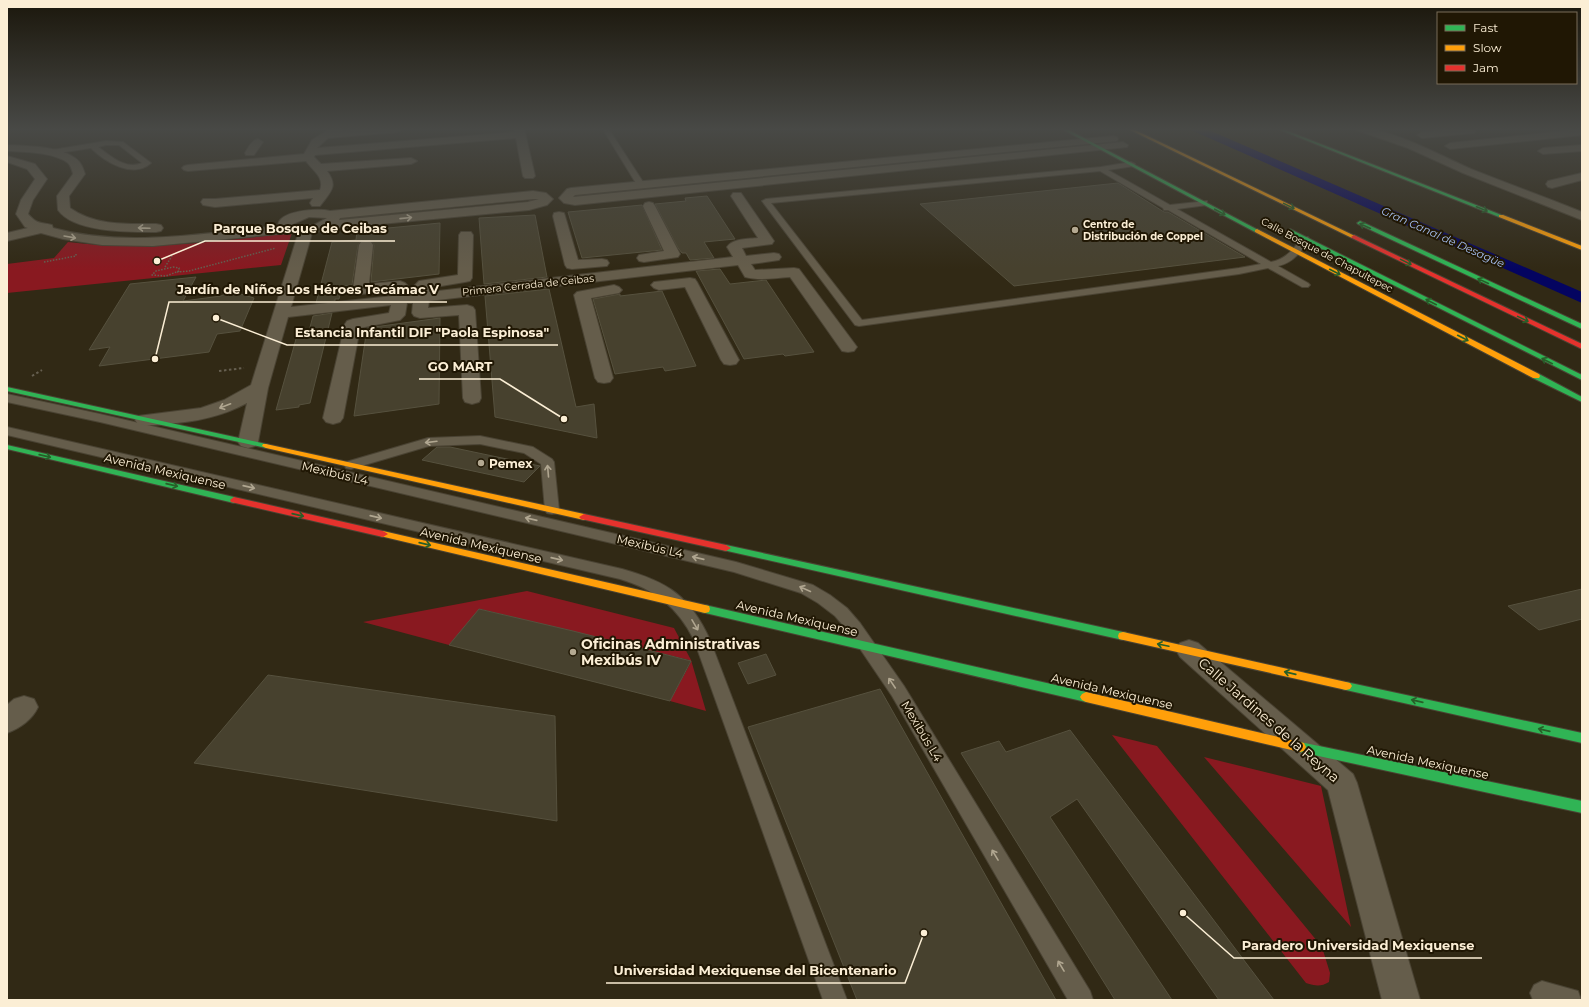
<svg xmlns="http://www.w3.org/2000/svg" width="1589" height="1007" font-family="Montserrat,sans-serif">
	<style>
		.green { fill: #891920 }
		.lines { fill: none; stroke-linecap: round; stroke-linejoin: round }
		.canal { fill: #040460; fill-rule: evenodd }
		.building { fill: #47412e; stroke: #56513e }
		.lane-casing { stroke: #4a4333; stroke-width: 2 }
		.street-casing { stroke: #4a4333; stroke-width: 2 }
		.fast-casing { stroke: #4a4333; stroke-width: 2 }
		.slow-casing { stroke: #4a4333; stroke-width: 2 }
		.jam-casing { stroke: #4a4333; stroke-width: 2 }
		.path-far1 { stroke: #665f50; stroke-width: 1.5; stroke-dasharray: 1.5 1.5; stroke-linecap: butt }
		.path { stroke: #665f50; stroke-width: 2; stroke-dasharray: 2.5 2.5; stroke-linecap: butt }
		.lane { fill: #655d4b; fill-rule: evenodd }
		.street { fill: #655d4b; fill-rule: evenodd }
		.fast { fill: #30b455; fill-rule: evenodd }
		.slow { fill: #ff9f0a; fill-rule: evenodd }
		.jam { fill: #e5322d; fill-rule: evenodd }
		.oneway { stroke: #275e28 }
		.oneway2 { stroke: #b0a690 }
		.poi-dot { fill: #b4a992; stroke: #201704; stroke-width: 1.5 }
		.labels { text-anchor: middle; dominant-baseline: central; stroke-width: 4; stroke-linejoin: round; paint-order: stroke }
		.far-poi-label { font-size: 10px; font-weight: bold; fill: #fbeed5; stroke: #201704; text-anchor: start }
		.far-street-label { font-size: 10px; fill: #fbeed5; stroke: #201704 }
		.far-water-label { font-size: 11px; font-style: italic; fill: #a9c3f6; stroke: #201704 }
		.poi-label { font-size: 12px; font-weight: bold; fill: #fbeed5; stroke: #201704; text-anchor: start }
		.street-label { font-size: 12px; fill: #fbeed5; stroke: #201704 }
		.near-poi-label { font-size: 14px; font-weight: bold; fill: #fbeed5; stroke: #201704; text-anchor: start }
		.near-street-label { font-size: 14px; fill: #fbeed5; stroke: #201704 }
		.leader { fill: none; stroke: #fbeed5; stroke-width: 1.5 }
		.callout-dot { fill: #fbeed5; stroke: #201704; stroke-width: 1.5 }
		.callout-label { font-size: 13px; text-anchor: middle; font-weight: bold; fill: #fbeed5; stroke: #201704; stroke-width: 4; stroke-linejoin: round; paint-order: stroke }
	</style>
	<rect width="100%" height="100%" fill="#312915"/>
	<path class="green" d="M292 233 281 265 7 293V264L54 258 68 242C143 252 218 241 292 233Z
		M527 591 674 628 691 660 706 711 670 701 691 662 689 660 480 609 449 645 363 622Z
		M1112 735 1157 746 1322 947 1330 973 1329 982C1321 987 1315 986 1306 983Z
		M1204 757 1321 786 1351 927Z"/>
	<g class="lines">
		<path class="canal" d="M1189 128H1204L1582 292V303L1191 130Z"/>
	</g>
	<path class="building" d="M1118 183 1164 212H1168L1245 257 1014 286 920 204Z
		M707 196 735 239 704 242 714 258 690 260 686 253H682L678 248 655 204 686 201 685 198Z
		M642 205 662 250 582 258 568 212Z
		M535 215 547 277 484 284 479 218Z
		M440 223 439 274 371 282 374 245 371 241H361L358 245 352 285 342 286 339 299H335V301L316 303 332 242 356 240 357 231Z
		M720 269 730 284 766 280 814 352 785 356 783 354 744 359 696 271Z
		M196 277 183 301 221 296 225 294 237 293 254 298 240 331 217 334 209 352 99 366 110 347 89 350 130 284Z
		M549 289 576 407 594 404 597 438 495 417 485 296Z
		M662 291 696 366 665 371 663 367 615 374 593 299 620 294V296Z
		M332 313 310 403 299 405V407L276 410 298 332 309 331 313 316Z
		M440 318 439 404 354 416 367 328Z
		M437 447H450L540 466 524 482 422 460Z
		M1582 589V619L1539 630 1508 606Z
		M479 609 573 631 691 661 670 701 449 645Z
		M766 654 776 675 748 684 738 663Z
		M268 675 555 716 557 821 194 763Z
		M880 689 1056 1000H857L748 727Z
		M1070 730 1274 1000H1219L1077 799 1050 817 1172 1000H1115L961 753 999 741 1006 752Z"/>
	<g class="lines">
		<defs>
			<path id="lane" d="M974 128H995C991 131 978 131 974 128Z
				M605 130 610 131 645 185 644 187H638L637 185 604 131Z
				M106 141 123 142 151 163C133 179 105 162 91 148L52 154 49 152 52 150ZM106 145H119L142 163C125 170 111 156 98 147Z
				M1131 162 1135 164 1134 166 1108 170 1170 205 1207 201V205L1177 209 1271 262C1286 259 1294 249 1302 237H1308L1309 239C1302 251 1293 263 1278 266L1308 283 1310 285 1308 287H1302L1268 268 1239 274 859 326 855 325 762 201 766 199 1101 167ZM1100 171 1163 208 1164 210H1168L1261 264 1239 268 862 320 771 203Z
				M7 394 100 414 736 562 813 585 830 595 847 608 860 623 904 686 1090 991 1093 1000H1068L892 696 848 631 835 616 818 603 801 593 734 572 100 422 7 402Z
				M7 427 622 569C668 582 690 596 710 640L847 1000H823L694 640C678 607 654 589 620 579L7 435Z
				M480 436 533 447 552 459 554 462 559 510 557 513 552 514 547 513 545 510 541 464 524 453 480 444 429 446 351 469 346 468 344 465 346 462 428 438Z
				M1542 981 1578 991 1581 1000H1533L1530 993 1534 985Z"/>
			<path id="street" d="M331 128H344L342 131 375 128 403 129 398 132 328 138 317 148 515 132 514 128H524L535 176 533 178H525L523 176 516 138 315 155 314 157 321 164 411 158 417 161 411 164 327 171C339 187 330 192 320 206H312L310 203 313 198 215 207 203 205 201 202 203 199H215L320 190C325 177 312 170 306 161L188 171 184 170 182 168 184 166 188 165 304 154 312 140Z
				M1355 128C1390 127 1439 155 1471 169 1508 184 1545 197 1582 212V220L1463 173 1408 148 1356 130Z
				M1470 128 1475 131 1474 133 1422 138 1417 135 1422 132Z
				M1582 129V135L1450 149 1445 146 1450 143Z
				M1113 136 1117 137 1118 139 1117 141 575 195 573 197 1123 142 1128 145 1127 147 575 205 564 203 559 198 567 189 571 188Z
				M258 139 263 142 254 155H246L245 153C248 148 252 140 258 139Z
				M7 145C26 146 59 146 75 158 81 162 83 168 85 174L69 196 70 208C96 226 126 224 156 224L161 225 163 228 161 231 156 232C131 232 74 233 58 210L57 196 73 174C72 170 71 166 68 163 54 152 24 152 7 151Z
				M1582 145V151L1543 154 1538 151 1543 148Z
				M7 156 35 164 47 179 33 200 28 214C38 225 40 222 52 225L53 228C126 248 204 233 278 226 278 210 319 208 330 211L533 191 546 193 553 199 547 205 529 210 328 229 312 233 291 307 392 296V291L361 294 356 292 353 289 359 245 361 242 366 241 371 242 373 245 369 284 400 281 405 283 408 286V294L414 293V286L419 281 458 275 459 235 461 232H471L473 235 472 278 470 281 465 282 429 288V292L733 257 727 247C733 238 749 239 758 238L731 196 733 193H741L774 241 772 244 742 248 746 256 774 253 779 254 781 257 779 260 751 264 755 270 794 268 799 269 857 347 854 351 848 352 842 351 790 277C775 278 760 281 745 277L738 265 429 301 428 308 467 305 473 307 475 310 481 398 479 402 472 404 465 402 463 398 459 315 420 318 414 316 412 313 413 303H407L405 315 400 320 360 328 343 418 340 422 333 424 326 422 323 418 345 324 347 321 353 319 389 313 391 305 288 317 268 388 258 442 255 446 248 448 241 446 238 442 247 403C221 417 194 422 166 424 156 425 147 426 138 424L135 420 138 416 201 408 224 400 251 385 298 234 289 233 153 246 102 245 63 239 41 233 7 241V233L28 228 25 227 16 214 21 200 35 179 27 169 7 162ZM533 199H539L528 202 339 220 340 218ZM309 217 327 218 314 225H291Z
				M1582 173V180L1552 188 1548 187 1546 184 1548 181Z
				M649 202 653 203 655 206 680 254 678 257 644 262 639 261 637 258 639 255 664 251 643 206 645 203Z
				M559 212 564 213 565 216 578 260 602 259 607 260 609 263 607 266 572 269 567 268 565 265 553 216 554 213Z
				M690 278 695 279 697 282 739 360 736 364 730 365 724 364 721 360 685 287 659 290 654 288 651 285 654 282Z
				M614 285 619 287 622 290 619 293 591 298 613 378 610 382 604 383 598 382 595 378 574 295 577 292Z
				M1189 640 1198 643 1353 774 1357 783 1420 1000H1382L1328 790 1180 657 1176 650 1180 643Z
				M24 696 34 699 38 707C32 720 20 728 7 733V705L14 699Z"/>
			<path id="fast" d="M1060 128H1065L1260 231 1255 232Z
				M1275 128H1280L1504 216 1499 217Z
				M1360 221 1582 324V329L1358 224 1357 223Z
				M1290 229 1582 375V380L1288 232V230Z
				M1533 374H1539L1582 397V402L1533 378Z
				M7 387 266 444 270 446 266 448 7 391Z
				M7 445 234 497 238 500 234 503 7 449Z
				M726 545 1123 632 1127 633 1128 636 1127 639 1123 640 723 550 721 548 723 546Z
				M705 605 1086 692 1090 694 1092 697 1090 700 1086 702 701 612 700 609 701 606Z
				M1346 682 1582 733V743L1346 690 1342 689 1340 686 1342 683Z
				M1300 742 1582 801V813L1300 752 1296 751 1294 747 1296 743Z"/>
			<path id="slow" d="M1126 128H1131L1357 237 1352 238Z
				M1499 215H1503L1582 246V250L1499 217Z
				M1257 229 1539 374 1540 376 1539 378H1533L1255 232V230Z
				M263 444H266L584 514 589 517 584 520 266 448 262 446Z
				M383 531 705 605 709 606 710 609 709 612 705 613 380 536 378 534 380 532Z
				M1123 632 1346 682 1350 683 1352 686 1350 689 1346 690 1119 639 1118 636 1119 633Z
				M1086 692 1300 742 1304 743 1306 747 1304 751 1300 752 1086 702 1082 700 1080 697 1082 694Z"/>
			<path id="jam" d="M1354 235 1582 344V349L1352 238 1351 237Z
				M234 497 383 531 388 534 383 537 231 502 230 500Z
				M584 514 726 545 731 548 726 551 581 519 579 517Z"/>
		</defs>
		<use href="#lane" class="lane-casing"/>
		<use href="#street" class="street-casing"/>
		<use href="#fast" class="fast-casing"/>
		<use href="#slow" class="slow-casing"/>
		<use href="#jam" class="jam-casing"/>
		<path class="path-far1" d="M44 262 76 256V253
			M165 267 172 256
			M173 267 179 268V271L166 276 152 275 156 271Z
			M177 272 189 271 276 248"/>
		<path class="path" d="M219 371 244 368
			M32 376 42 370"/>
		<use href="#lane" class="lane"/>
		<use href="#street" class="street"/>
		<use href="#fast" class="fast"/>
		<use href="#slow" class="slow"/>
		<use href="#jam" class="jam"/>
	</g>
	<defs><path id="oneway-shaft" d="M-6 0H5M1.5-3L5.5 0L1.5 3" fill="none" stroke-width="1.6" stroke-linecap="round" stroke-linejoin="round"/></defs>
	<g class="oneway">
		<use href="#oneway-shaft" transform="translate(1289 206) rotate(26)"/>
		<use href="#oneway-shaft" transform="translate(1482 209) rotate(22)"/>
		<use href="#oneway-shaft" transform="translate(1220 212) rotate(28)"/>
		<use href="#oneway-shaft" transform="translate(1365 226) rotate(-155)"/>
		<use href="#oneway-shaft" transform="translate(1406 262) rotate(26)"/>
		<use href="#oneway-shaft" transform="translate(1335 272) rotate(27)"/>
		<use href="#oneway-shaft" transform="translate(1483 281) rotate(-155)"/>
		<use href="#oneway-shaft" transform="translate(1431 302) rotate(-153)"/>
		<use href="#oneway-shaft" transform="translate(1523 319) rotate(26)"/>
		<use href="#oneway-shaft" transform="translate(1463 338) rotate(27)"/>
		<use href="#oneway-shaft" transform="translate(1547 361) rotate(-153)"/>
		<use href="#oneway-shaft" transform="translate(45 456) rotate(13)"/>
		<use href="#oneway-shaft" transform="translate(172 485) rotate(13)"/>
		<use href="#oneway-shaft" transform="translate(298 515) rotate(13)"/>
		<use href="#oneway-shaft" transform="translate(425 544) rotate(13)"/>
		<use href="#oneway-shaft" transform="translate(1163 645) rotate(-168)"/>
		<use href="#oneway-shaft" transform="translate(1290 673) rotate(-167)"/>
		<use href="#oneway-shaft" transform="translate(1417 701) rotate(-167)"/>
		<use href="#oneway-shaft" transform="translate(1544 730) rotate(-167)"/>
	</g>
	<g class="oneway2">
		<use href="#oneway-shaft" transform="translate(406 218) rotate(-6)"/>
		<use href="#oneway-shaft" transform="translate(144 228) rotate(-178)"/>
		<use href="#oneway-shaft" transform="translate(70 237) rotate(10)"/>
		<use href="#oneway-shaft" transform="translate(225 406) rotate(159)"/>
		<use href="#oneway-shaft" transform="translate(431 442) rotate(173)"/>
		<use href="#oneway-shaft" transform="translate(548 471) rotate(-95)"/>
		<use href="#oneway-shaft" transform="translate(249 487) rotate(13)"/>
		<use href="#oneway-shaft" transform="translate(376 517) rotate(13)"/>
		<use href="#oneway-shaft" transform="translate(531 519) rotate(-167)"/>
		<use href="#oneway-shaft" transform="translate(698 558) rotate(-167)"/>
		<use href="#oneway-shaft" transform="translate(557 559) rotate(13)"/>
		<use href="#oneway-shaft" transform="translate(805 589) rotate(-156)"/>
		<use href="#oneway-shaft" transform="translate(695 625) rotate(60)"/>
		<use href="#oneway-shaft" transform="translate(892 683) rotate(-124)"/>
		<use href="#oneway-shaft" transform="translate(995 855) rotate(-121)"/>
		<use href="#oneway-shaft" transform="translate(1061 966) rotate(-121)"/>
	</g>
	<linearGradient id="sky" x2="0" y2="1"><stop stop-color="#1b170c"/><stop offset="0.48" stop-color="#484946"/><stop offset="1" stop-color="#484946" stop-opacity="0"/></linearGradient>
	<rect width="1589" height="269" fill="url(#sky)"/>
	<g class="poi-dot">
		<circle cx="1075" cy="230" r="4"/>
		<circle cx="481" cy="463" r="4"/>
		<circle cx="573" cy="652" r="4"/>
	</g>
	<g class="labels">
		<g class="far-poi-label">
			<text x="1083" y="224">Centro de<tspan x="1083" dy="12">Distribución de Coppel</tspan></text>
		</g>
		<g class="far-street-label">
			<text transform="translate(1327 255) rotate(28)">Calle Bosque de Chapultepec</text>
			<text transform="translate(528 285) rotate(-6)">Primera Cerrada de Ceibas</text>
		</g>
		<g class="far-water-label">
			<text transform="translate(1443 237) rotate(24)">Gran Canal de Desagüe</text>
		</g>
		<g class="poi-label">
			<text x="489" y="463">Pemex</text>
		</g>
		<g class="street-label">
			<text transform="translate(165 471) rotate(13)">Avenida Mexiquense</text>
			<text transform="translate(335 473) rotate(13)">Mexibús L4</text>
			<text transform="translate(481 545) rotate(13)">Avenida Mexiquense</text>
			<text transform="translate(650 546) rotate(13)">Mexibús L4</text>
			<text transform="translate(797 618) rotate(13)">Avenida Mexiquense</text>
			<text transform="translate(1112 691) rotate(13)">Avenida Mexiquense</text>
			<text transform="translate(922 731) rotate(59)">Mexibús L4</text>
			<text transform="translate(1428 762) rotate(12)">Avenida Mexiquense</text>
		</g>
		<g class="near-poi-label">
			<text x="581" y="644">Oficinas Administrativas<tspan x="581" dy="16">Mexibús IV</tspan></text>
		</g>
		<g class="near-street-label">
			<text transform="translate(1269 720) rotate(41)">Calle Jardines de la Reyna</text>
		</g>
	</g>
	<path class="leader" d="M157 261L205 241H395M155 359L169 302H447M216 318L287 345H558M564 419L500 379H419M1183 913L1234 958H1482M924 933L905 983H606"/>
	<g class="callout-dot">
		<circle cx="157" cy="261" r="4"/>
		<circle cx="155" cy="359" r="4"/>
		<circle cx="216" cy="318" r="4"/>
		<circle cx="564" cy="419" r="4"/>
		<circle cx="1183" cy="913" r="4"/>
		<circle cx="924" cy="933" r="4"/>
	</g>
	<g class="callout-label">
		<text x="300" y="233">Parque Bosque de Ceibas</text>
		<text x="308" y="294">Jardín de Niños Los Héroes Tecámac V</text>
		<text x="422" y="337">Estancia Infantil DIF "Paola Espinosa"</text>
		<text x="460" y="371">GO MART</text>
		<text x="1358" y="950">Paradero Universidad Mexiquense</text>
		<text x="755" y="975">Universidad Mexiquense del Bicentenario</text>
	</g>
	<rect width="1589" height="1007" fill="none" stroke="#fbeed5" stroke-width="16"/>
	<rect x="1437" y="12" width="140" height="72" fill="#201704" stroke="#786d58"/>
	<rect x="1445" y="25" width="20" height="6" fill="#30b455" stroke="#786d58"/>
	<text x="1473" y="32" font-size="12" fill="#fbeed5">Fast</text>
	<rect x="1445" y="45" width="20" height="6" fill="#ff9f0a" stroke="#786d58"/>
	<text x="1473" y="52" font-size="12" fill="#fbeed5">Slow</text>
	<rect x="1445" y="65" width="20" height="6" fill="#e5322d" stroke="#786d58"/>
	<text x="1473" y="72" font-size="12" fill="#fbeed5">Jam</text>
</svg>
